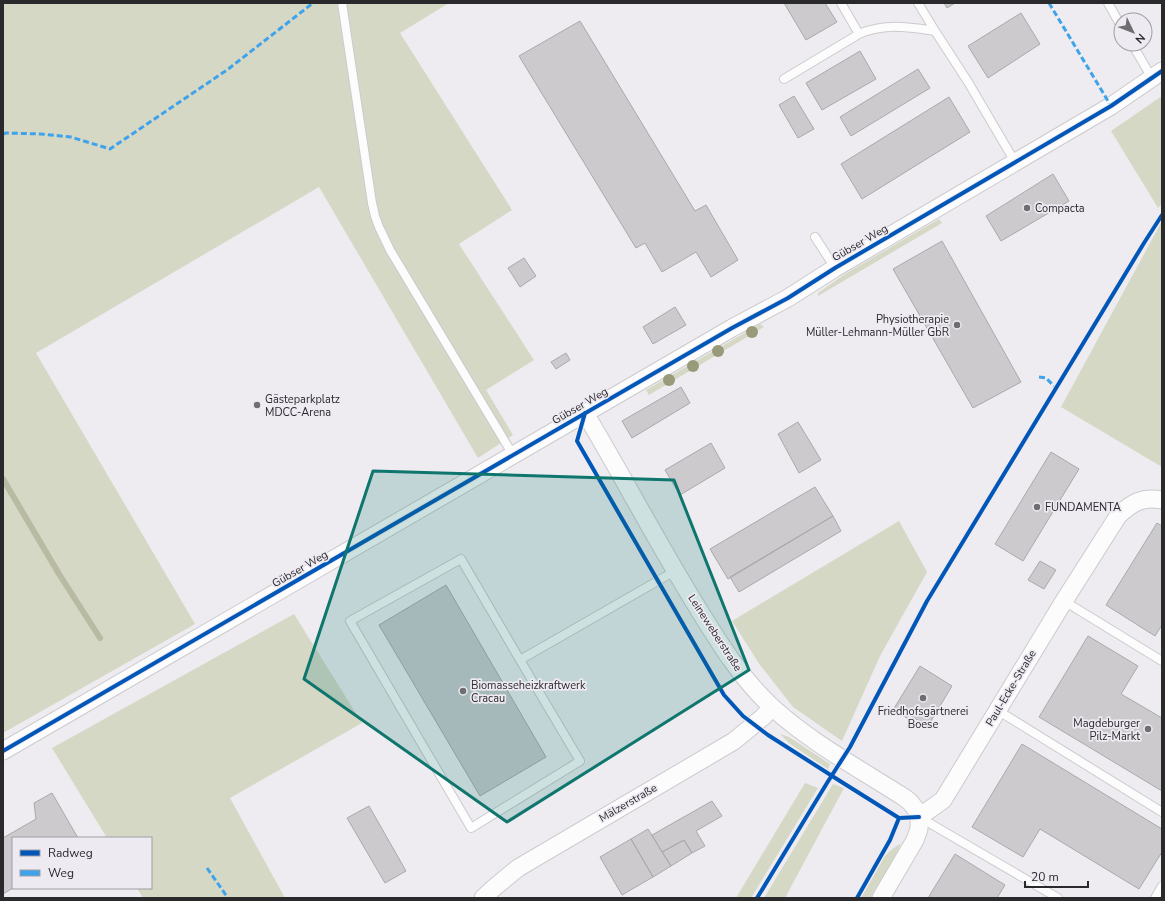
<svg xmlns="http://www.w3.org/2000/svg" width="1165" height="901" font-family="'Nunito Sans',sans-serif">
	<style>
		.green { fill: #d6d8c6 }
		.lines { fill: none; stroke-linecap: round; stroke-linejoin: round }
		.stream { stroke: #b9baa2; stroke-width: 6 }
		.building { fill: #cccacd; stroke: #a9a8ab }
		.service-casing { stroke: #cbcacd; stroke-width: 10 }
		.minor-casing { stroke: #cbcacd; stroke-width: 19 }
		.service { stroke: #fcfcfd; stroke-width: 8 }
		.minor { stroke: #fcfcfd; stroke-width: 17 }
		.quiet { stroke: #3ea3eb; stroke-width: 3; stroke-dasharray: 6 3; stroke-linecap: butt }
		.cycleway-casing { stroke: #eeeaf2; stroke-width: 6 }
		.cycleway { stroke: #0057b8; stroke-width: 4 }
		.tree { fill: #999a79 }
		.marked { fill: #0f766e; fill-opacity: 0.2; stroke: #0f766e; stroke-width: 3; stroke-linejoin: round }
		.poi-dot { fill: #6f6d71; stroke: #eeeaf2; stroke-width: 1.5 }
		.labels { text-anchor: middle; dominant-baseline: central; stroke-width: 3.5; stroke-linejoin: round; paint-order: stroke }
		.poi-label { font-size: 11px; fill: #2a292c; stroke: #eeeaf2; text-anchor: start }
		.street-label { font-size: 11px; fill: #2a292c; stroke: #eeeaf2 }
	</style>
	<rect width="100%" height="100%" fill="#eeecf0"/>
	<path class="green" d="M3 3H449L400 33 512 210 459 244 534 360 486 390 513 435 478 458 319 187 36 353 195 624 3 733Z
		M1162 96V203L1158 208 1111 131Z
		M939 219 942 223 818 296V293L845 274Z
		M1162 221V467L1061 407Z
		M760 324 764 327 649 395 646 390Z
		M899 521 927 572 880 656 842 741 793 707 760 665 732 621Z
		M294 614 362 723 230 798 285 898H143L137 888H151V838H107L52 748Z
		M780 734 789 737 830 764 828 769 790 744Z
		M805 783 818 788 751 898H736Z
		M833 784 844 788 785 898H764Z
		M901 843 895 857 870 898H861L885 856 891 850Z"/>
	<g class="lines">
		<path class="stream" d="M3 479 59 574 100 638"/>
	</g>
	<path class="building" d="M784 3H825L837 22 806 40Z
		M944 3H955L947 8Z
		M1021 13 1040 44 988 78 968 46Z
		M580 21 695 211 706 205 738 260 711 277 696 252 662 272 645 243 636 248 519 56Z
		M860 51 876 79 822 110 806 83Z
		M918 69 930 88 851 136 840 117Z
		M794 96 814 129 798 138 779 105Z
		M949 97 970 132 862 199 841 164Z
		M1053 174 1069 201 1001 241 986 216Z
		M942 241 1021 382 973 408 893 269Z
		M524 258 536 276 520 287 508 268Z
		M675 307 686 325 653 344 643 327Z
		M566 353 570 360 556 369 551 362Z
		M681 387 690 403 632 438 622 421Z
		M798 422 821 460 799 473 778 434Z
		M711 443 725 468 680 495 665 470Z
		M1051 452 1079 469 1023 561 995 544Z
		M815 487 833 516 728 579 710 549Z
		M833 516 841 531 739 592 730 577Z
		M1157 523 1162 526V625L1155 636 1106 605Z
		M1040 561 1056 570 1044 589 1028 580Z
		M446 585 546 757 480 796 379 625Z
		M1088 636 1138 666 1121 694 1162 718V791L1039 717Z
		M920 666 952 686 928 726 909 715 907 718 893 710Z
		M1022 744 1162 829V852L1139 889 1040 829 1023 857 972 827Z
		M52 793 78 838H13V888L3 894V838L36 819 34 803Z
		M712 801 722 816 696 831 705 846 692 853 684 840 662 852 652 835Z
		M369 806 406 871 385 883 347 818Z
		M648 829 671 866 653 877 631 839Z
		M631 839 653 877 622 895 600 857Z
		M684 840 692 853 671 866 662 852Z
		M955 854 1005 885 997 898H928Z"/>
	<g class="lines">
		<defs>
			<path id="service" d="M342 3 372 203 375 216 379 227 390 250 513 455
				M841 3 859 34
				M918 3 935 31
				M1108 3 1121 26
				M1132 44 1152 78
				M784 79 859 34C885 23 908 27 935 31L968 82 1015 162
				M815 237 835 268
				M1064 601 1162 661
				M520 660 461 559 350 621 471 828 580 761 520 660 675 571
				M997 710 1162 812
				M919 817 1058 898
				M1155 898 1162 886"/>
			<path id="minor" d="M585 413C622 475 656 540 694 602 717 639 740 678 773 708 813 744 860 769 905 798L910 802 917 811 919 817V829L915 840 881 898
				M3 751 732 328 788 298 835 268 1111 106 1162 71
				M919 817 943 800 1064 601 1118 516C1131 503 1143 496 1162 500
				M483 898 495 887 518 868 734 741 763 717 772 707"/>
		</defs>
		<use href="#service" class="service-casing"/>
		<use href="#minor" class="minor-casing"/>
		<use href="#service" class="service"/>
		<use href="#minor" class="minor"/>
		<path class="quiet" d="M1049 3 1111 106
			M3 134 6 133 41 134 71 137 110 149 227 70 313 3
			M1039 377 1046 378 1056 388
			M207 868 228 898"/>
		<defs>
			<path id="cycleway" d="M585 413 577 441 724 695 743 716 768 735 840 781 899 818 919 817
				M3 751 732 328 788 298 835 268 1111 106 1162 71
				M757 898 827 783 850 747 927 601 1144 243 1162 215
				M857 898 890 840 899 818"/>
		</defs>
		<use href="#cycleway" class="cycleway-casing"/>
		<use href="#cycleway" class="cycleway"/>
	</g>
	<g class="tree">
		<circle cx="752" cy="332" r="6"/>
		<circle cx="718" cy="351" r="6"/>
		<circle cx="693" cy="366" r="6"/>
		<circle cx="669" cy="380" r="6"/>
	</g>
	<path class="marked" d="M373 471 674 480 749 670 507 822 304 679Z"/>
	<g class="poi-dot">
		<circle cx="1027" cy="208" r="4"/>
		<circle cx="957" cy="325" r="4"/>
		<circle cx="257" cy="405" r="4"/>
		<circle cx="1037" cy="507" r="4"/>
		<circle cx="463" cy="691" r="4"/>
		<circle cx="923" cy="698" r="4"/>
		<circle cx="1148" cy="729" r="4"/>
	</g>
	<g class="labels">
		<g class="poi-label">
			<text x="1035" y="208">Compacta</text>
			<text x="949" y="319" text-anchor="end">Physiotherapie<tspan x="949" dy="13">Müller-Lehmann-Müller GbR</tspan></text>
			<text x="265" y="399">Gästeparkplatz<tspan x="265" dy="13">MDCC-Arena</tspan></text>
			<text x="1045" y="507">FUNDAMENTA</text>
			<text x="471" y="685">Biomasseheizkraftwerk<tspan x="471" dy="13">Cracau</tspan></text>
			<text x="923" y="711" text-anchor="middle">Friedhofsgärtnerei<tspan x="923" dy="13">Boese</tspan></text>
			<text x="1140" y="723" text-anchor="end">Magdeburger<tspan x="1140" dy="13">Pilz-Markt</tspan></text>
		</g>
		<g class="street-label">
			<text transform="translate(860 243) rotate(-30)">Gübser Weg</text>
			<text transform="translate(580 406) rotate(-30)">Gübser Weg</text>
			<text transform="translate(300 569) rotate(-30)">Gübser Weg</text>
			<text transform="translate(715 633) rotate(57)">Leineweberstraße</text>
			<text transform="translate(1011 688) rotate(-59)">Paul-Ecke-Straße</text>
			<text transform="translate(628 803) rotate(-30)">Mälzerstraße</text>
		</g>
	</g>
	<rect width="1165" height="901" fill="none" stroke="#2a292c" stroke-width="8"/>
	<rect x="12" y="837" width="140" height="52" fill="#eeeaf2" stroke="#a09da3"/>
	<rect x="20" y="850" width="20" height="6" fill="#0057b8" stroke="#a09da3"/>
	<text x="48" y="857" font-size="12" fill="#2a292c">Radweg</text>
	<rect x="20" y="870" width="20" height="6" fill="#3ea3eb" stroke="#a09da3"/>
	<text x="48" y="877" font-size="12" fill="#2a292c">Weg</text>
	<g transform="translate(1133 32) rotate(133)"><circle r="19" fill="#eeeaf2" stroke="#a09da3"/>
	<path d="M0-3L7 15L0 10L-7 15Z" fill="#6f6d71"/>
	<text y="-6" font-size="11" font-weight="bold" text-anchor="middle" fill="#2a292c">N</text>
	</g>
	<path d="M1025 881v6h63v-6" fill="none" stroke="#2a292c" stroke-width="2"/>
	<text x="1031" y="881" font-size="12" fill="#2a292c" stroke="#eeeaf2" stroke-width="3" paint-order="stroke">20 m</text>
</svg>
